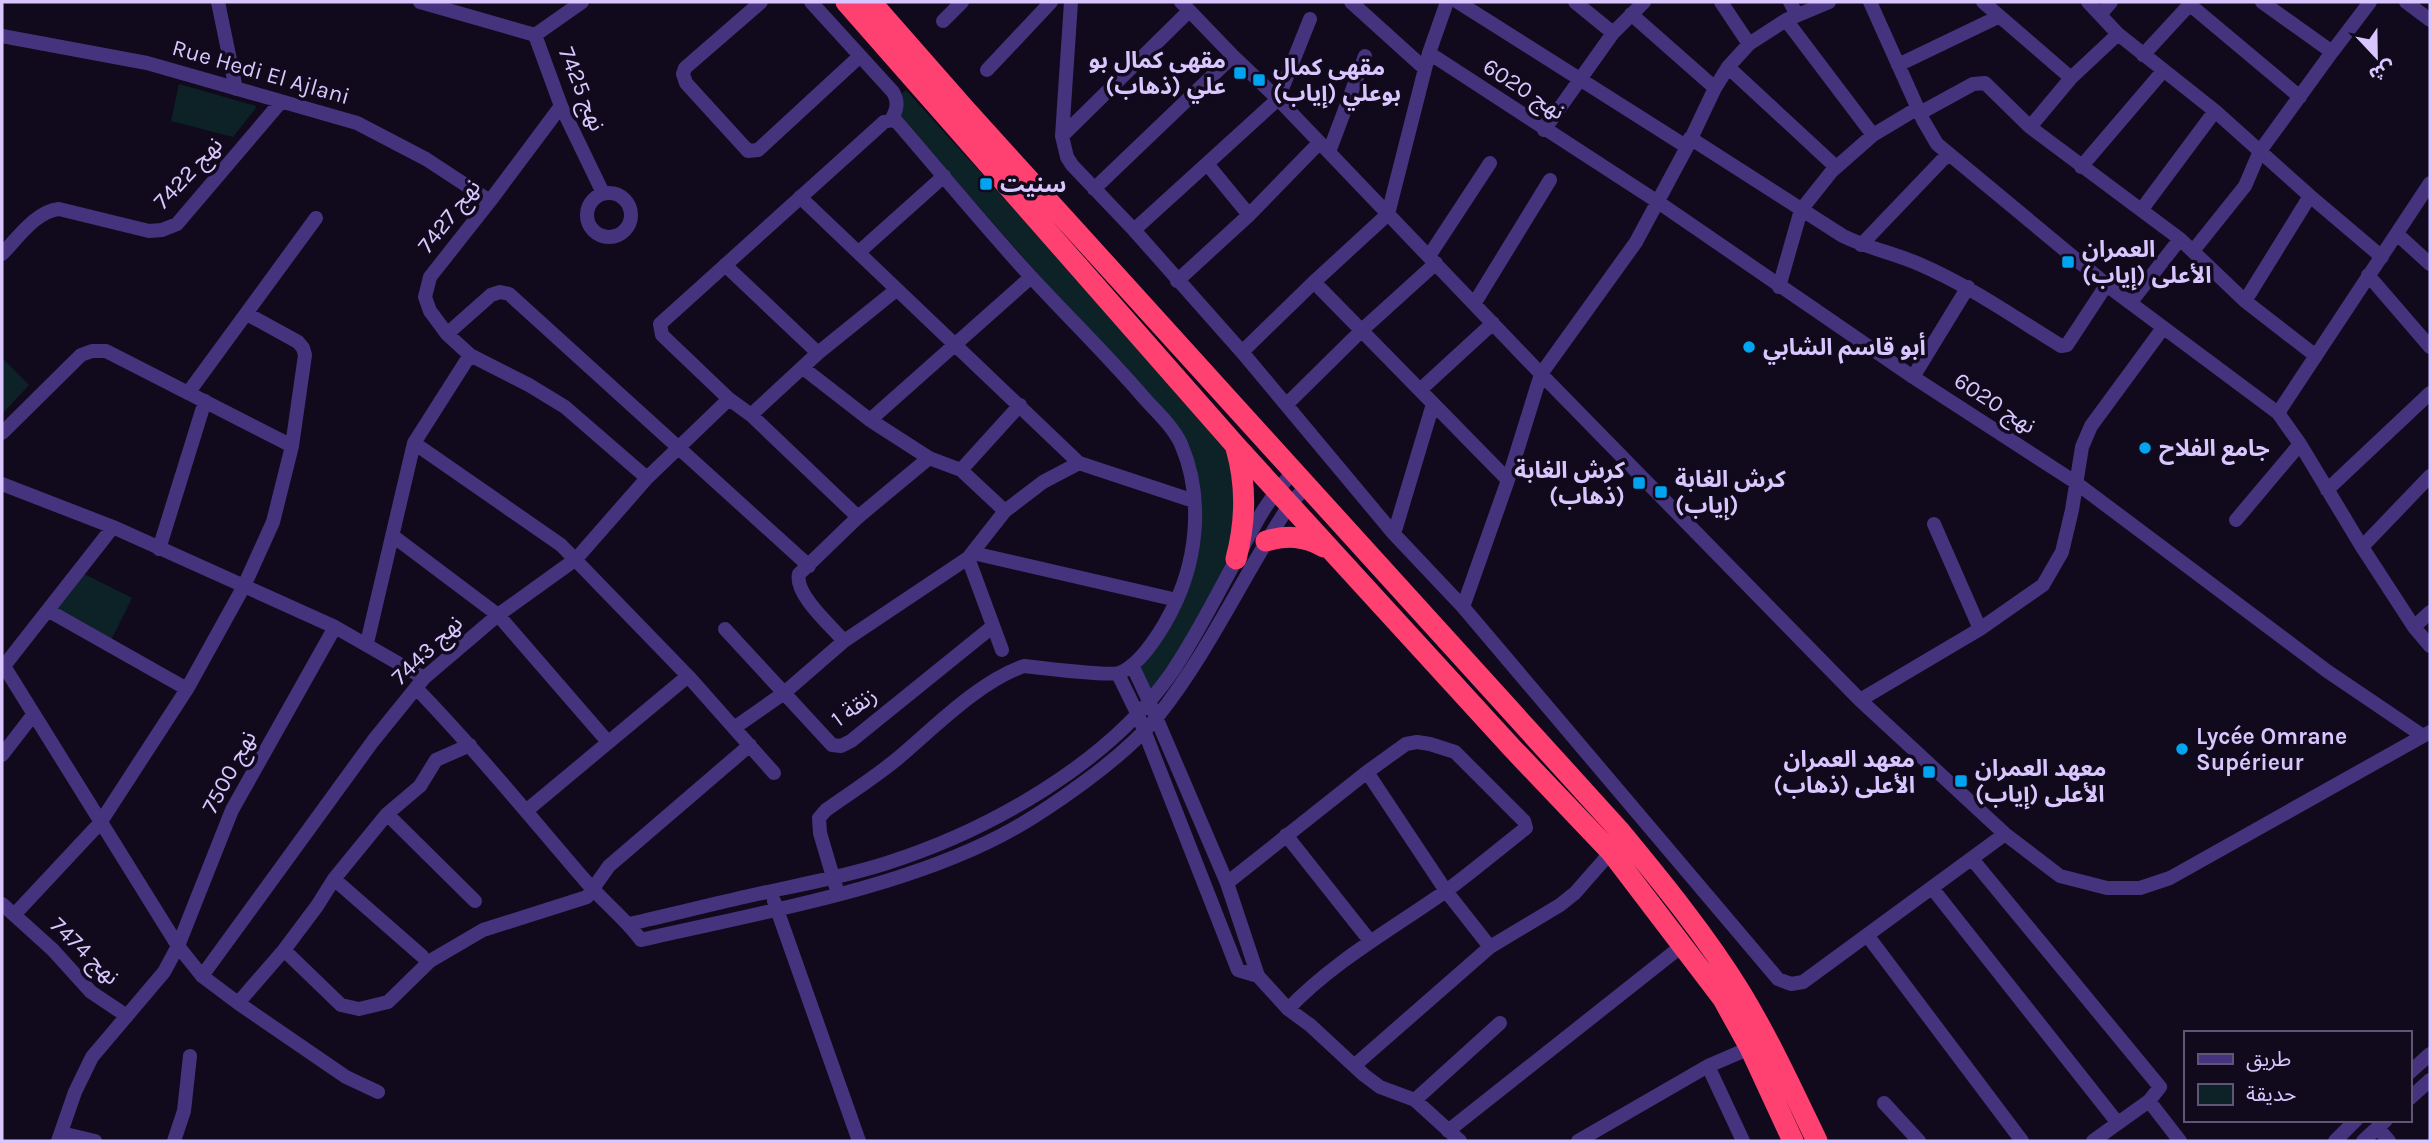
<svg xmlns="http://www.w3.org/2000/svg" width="2432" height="1143" font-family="Karla,'Noto Sans Arabic',sans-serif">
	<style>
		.green { fill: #0d2227 }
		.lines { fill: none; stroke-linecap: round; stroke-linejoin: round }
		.street { stroke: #46337e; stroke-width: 14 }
		.highway { stroke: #ff4172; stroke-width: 21 }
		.poi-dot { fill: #00a4f1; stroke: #110a1c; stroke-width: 2.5 }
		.labels { text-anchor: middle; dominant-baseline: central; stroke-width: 7; stroke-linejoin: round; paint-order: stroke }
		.poi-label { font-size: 23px; font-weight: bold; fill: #d9c6ff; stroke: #110a1c; text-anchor: start }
		.street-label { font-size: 23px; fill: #d9c6ff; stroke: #110a1c }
	</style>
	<rect width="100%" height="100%" fill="#110a1c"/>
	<path class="green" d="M179 84 256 106 255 109 233 137 171 121Z
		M906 90 1231 449 1239 481 1231 558 1202 625 1151 696 1139 670 1164 637 1198 550 1181 436 889 105Z
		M2 358 29 385 2 414Z
		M84 574 132 598 111 640 57 609Z"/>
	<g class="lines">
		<path class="street" d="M218 2 236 89
			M420 2 535 35 561 106 603 193
			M761 2 685 68 683 74 686 83 748 151 758 150 860 56
			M811 2 893 92C899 102 897 110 891 120
			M1071 2 1062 136 1067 157 1072 165 1134 230 1242 352 1394 534 1463 607 1778 979 1791 984 1803 982 2005 834
			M1181 2 1233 56 1278 99 1541 374 1860 700 2005 834 2060 876 2107 888H2140L2170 878 2430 732
			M1351 2 1424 68
			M1458 2 1687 147
			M1575 2 1613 33
			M1721 2 1749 44
			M1790 2 1797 15
			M1870 2 1923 120 1937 144 2113 290 2278 413 2300 444 2362 547 2414 627 2430 646
			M1983 2 2071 78
			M2088 2 2118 34 2215 111 2310 196 2382 257
			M2406 2 2430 20
			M2189 4 2300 97
			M1631 14 1715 88
			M2100 15 2111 2
			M1786 20 1873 135 1918 108
			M943 21 962 2
			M535 35 582 2
			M2 36 147 63 357 123 426 159 490 201
			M2332 52 2370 2
			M1429 53 1658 202 1913 377 2075 482 2327 671 2423 736
			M2143 55 2192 2
			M1898 65 1998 17
			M1728 67 1836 167
			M987 70 1051 2
			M561 106 490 201 430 277 425 297 430 311 447 334 470 355 529 385 565 407 647 478
			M1920 113 1973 84 1985 83 2030 127 2180 239 2245 301 2316 356
			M2030 127 2071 78 2118 34
			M1544 130 1613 33 1644 2
			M1062 136 1189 11
			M1690 138 1843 236C1867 248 1894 253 1919 264 1970 286 2014 317 2061 346L2067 345 2107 284
			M1329 152 1365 56
			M1208 165 1249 215
			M2081 167 2163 71
			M1094 189 1233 56
			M587 215a22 22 0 1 1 44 0a22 22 0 1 1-44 0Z
			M800 197 1079 463 1194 501
			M2142 209 2215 111
			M1134 230 1278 99 1310 19
			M2397 234 2430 264
			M1861 245 1948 154
			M2193 251 2245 186 2260 151 2332 52 2262 2
			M859 252 944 176
			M2 254C17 239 36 211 59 209L149 231 162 230 177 224 280 103
			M1429 256 1490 163
			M725 265 818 353
			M2368 275 2430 347
			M1177 281 1249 215 1319 143
			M1314 282 1388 214 1429 53 1447 2
			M1779 287 1801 210 1832 171 1873 135
			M2245 301 2310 196
			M2131 302 2180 239
			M1474 304 1550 180
			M447 334 491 295 500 292 509 294 809 566
			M1242 352 1314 282 1508 480
			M803 368 870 420 929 458 961 470 1005 511
			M1913 377 1968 287
			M1420 390 1493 323
			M188 393 316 218
			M1287 404 1362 330 1436 263
			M2278 413 2430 183
			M751 415 818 353 896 290
			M870 420 1031 277
			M2 433 81 355 92 351H106L292 446
			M414 443 561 545 688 676 774 773
			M961 470 1020 405
			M2 484 113 527 335 627 424 678
			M2327 490 2430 393
			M2236 520 2300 444
			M1934 524 1980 629
			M1394 534 1433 404
			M393 536 498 615 608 742
			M2362 547 2430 476
			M159 549 205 401
			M973 553 1177 600
			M968 558 1002 650
			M1463 607 1508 480 1541 374 1636 242 1687 147 1715 88 1728 67 1749 44 1786 20 1829 2
			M49 611 187 689
			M2414 627 2430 612
			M725 629 832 745 841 746 851 741 992 627
			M844 641C831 626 794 594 799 574L858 517 929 458
			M367 643 414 443 470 355
			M2 663 178 946 202 976 238 1003 346 1077 378 1092
			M1132 665 1149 701 1227 883 1258 976
			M4 666 113 527
			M1118 674 1138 715 1238 970 1258 976 1288 1009 1310 1025 1364 1075 1380 1087 1415 1100 1460 1141
			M417 689C475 749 528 814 583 878 601 900 624 917 641 940 757 913 897 890 1002 835 1031 820 1057 802 1083 783 1109 764 1137 741 1158 716 1210 650 1244 574 1290 504L1307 486
			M1860 700 1980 629 2043 585 2062 552 2072 510 2082 447 2091 426 2163 328
			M734 728 784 693 844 641 968 558 1005 511 1043 482 1079 463
			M2 755 33 715
			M526 811 688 676
			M387 814 475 901
			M1286 835 1370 941
			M1972 859 2160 1087 2149 1101 2093 1141
			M334 879 422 956
			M1227 883 1367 772 1446 891 1490 947
			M1932 888 2117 1122
			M838 894 820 833 819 818 826 810C850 793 875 777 897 759 934 728 978 682 1024 666 1041 668 1109 676 1119 673 1142 665 1165 625 1175 604 1198 555 1203 495 1181 444 1173 427 1158 413 1145 399 1109 357 1070 319 1033 279 986 228 942 174 897 122L891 120 884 122 660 324 662 335 729 399 751 415 858 517
			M774 901 859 1141
			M2 904 53 950 91 992 127 1016
			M14 915 100 823 187 689 244 586 273 522 292 446 305 355 303 348 298 342 247 314
			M629 924C670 915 712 904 753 895 798 885 844 877 887 863 990 830 1107 764 1170 675 1195 639 1215 598 1236 560 1253 528 1267 498 1294 472
			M1867 935 2022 1141
			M284 950 341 1005 359 1009 388 1002 430 961 483 930 587 897 609 866 750 745
			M202 976 373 741 424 678 498 615 576 559 647 478 729 399
			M238 1003 284 950 317 906 334 879 387 814 420 786 436 760 470 745
			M1288 1009C1334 961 1392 929 1446 891 1473 871 1499 849 1526 828L1524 821 1455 752 1430 744 1417 742 1406 744 1367 772
			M1355 1065 1490 947 1560 905 1575 893 1611 852
			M1708 1066 1743 1141
			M2409 1073 2430 1054
			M2409 1099 2430 1080
			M1415 1100 1500 1023
			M2149 1101 2180 1141
			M1884 1103 1919 1141
			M2378 1128 2389 1141
			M1448 1131 1683 945
			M61 1133 95 1141
			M58 1141 75 1092 92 1057 164 972 178 946 232 810 335 627
			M174 1141 184 1111 190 1056
			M1578 1141 1708 1066 1750 1048
			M2335 1141 2356 1120
			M2363 1141 2386 1120"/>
		<path class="highway" d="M846 2 1236 446 1513 749 1611 852 1723 999 1750 1048 1793 1141
			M871 2 964 108 1619 830C1662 882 1706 936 1741 993 1770 1041 1793 1091 1817 1141
			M1266 541C1287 535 1304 536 1324 547
			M1236 559C1246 521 1247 486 1236 448"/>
	</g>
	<g class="poi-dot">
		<rect x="1233" y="66" width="14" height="14" rx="3.5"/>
		<rect x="1252" y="73" width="14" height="14" rx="3.5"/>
		<rect x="979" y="177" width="14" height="14" rx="3.5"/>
		<rect x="2061" y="255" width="14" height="14" rx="3.5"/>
		<circle cx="1749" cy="347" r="7"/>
		<circle cx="2145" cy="448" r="7"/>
		<rect x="1632" y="476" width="14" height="14" rx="3.5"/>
		<rect x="1654" y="485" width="14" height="14" rx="3.5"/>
		<circle cx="2182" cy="749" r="7"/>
		<rect x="1922" y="765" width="14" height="14" rx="3.5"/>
		<rect x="1954" y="774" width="14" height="14" rx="3.5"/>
	</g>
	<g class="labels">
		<g class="poi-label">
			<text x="1226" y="60" text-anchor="end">مقهى كمال بو<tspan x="1226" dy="26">علي (ذهاب)</tspan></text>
			<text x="1273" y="67">مقهى كمال<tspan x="1273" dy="26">بوعلي (إياب)</tspan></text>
			<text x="1000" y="184">سنيت</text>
			<text x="2082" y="249">العمران<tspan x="2082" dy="26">الأعلى (إياب)</tspan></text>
			<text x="1763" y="347">أبو قاسم الشابي</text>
			<text x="2159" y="448">جامع الفلاح</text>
			<text x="1625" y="470" text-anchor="end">كرش الغابة<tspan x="1625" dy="26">(ذهاب)</tspan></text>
			<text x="1675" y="479">كرش الغابة<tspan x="1675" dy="26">(إياب)</tspan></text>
			<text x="2196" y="736">Lycée Omrane<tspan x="2196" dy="26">Supérieur</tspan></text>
			<text x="1915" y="759" text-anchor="end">معهد العمران<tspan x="1915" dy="26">الأعلى (ذهاب)</tspan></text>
			<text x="1975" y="768">معهد العمران<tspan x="1975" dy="26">الأعلى (إياب)</tspan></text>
		</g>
		<g class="street-label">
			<text transform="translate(261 72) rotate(16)">Rue Hedi El Ajlani</text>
			<text transform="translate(582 89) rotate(68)">نهج 7425</text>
			<text transform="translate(1524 89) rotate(33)">نهج 6020</text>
			<text transform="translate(188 173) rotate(-47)">نهج 7422</text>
			<text transform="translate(449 216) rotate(-52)">نهج 7427</text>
			<text transform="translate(1995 403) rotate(33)">نهج 6020</text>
			<text transform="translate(427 650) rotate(-44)">نهج 7443</text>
			<text transform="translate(854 707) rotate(-36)">زنقة 1</text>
			<text transform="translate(229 772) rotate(-62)">نهج 7500</text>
			<text transform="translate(85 951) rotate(44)">نهج 7474</text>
		</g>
	</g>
	<rect width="2432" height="1143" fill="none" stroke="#d9c6ff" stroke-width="7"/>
	<rect x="2184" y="1031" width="228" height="91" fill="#110a1c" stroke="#615577" stroke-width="2"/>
	<rect x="2198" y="1054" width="35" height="10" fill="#46337e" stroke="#615577" stroke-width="2"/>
	<text x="2246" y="1066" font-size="21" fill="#d9c6ff">طريق</text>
	<rect x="2198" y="1084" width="35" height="21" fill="#0d2227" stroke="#615577" stroke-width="2"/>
	<text x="2246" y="1101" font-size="21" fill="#d9c6ff">حديقة</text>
	<g transform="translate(2376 56) rotate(158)" stroke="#110a1c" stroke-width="5" paint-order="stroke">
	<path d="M0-5L12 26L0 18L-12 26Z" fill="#d9c6ff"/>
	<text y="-10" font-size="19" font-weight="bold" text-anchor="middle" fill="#d9c6ff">ش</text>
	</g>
</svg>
